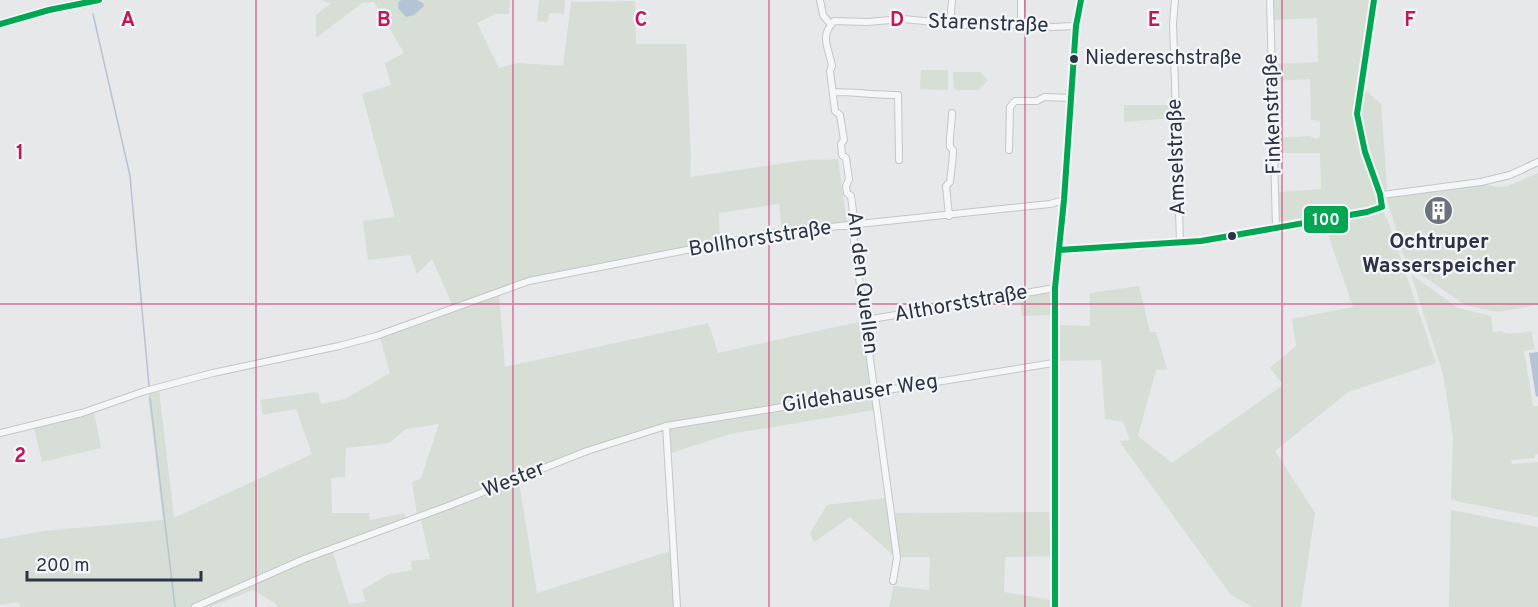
<svg xmlns="http://www.w3.org/2000/svg" width="1538" height="607" font-family="Overpass,sans-serif">
	<style>
		.green { fill: #d6ded6 }
		.water { fill: #b4c4d5 }
		.lines { fill: none; stroke-linecap: round; stroke-linejoin: round }
		.stream { stroke: #b4c4d5; stroke-width: 1.5 }
		.street-casing { stroke: #c4c6c8; stroke-width: 8 }
		.secondary-casing { stroke: #c4c6c8; stroke-width: 10 }
		.street { stroke: #f5f6f7; stroke-width: 6 }
		.secondary { stroke: #f8f8f8; stroke-width: 8 }
		.bus-1-casing { stroke: #f4f6f9; stroke-width: 10 }
		.bus-1 { stroke: #00a651; stroke-width: 6 }
		.grid { fill: none; stroke: #c2185b; stroke-width: 1.5; stroke-opacity: 0.55 }
		.bus-dot { fill: #2b3445; stroke: #f4f6f9; stroke-width: 2 }
		.labels { text-anchor: middle; dominant-baseline: central; stroke-width: 4.5; stroke-linejoin: round; paint-order: stroke }
		.bus-label { font-size: 20px; fill: #2b3445; stroke: #f4f6f9; text-anchor: start }
		.street-label { font-size: 21px; fill: #2b3445; stroke: #f4f6f9 }
		.poi-label { font-size: 21px; font-weight: bold; fill: #2b3445; stroke: #f4f6f9 }
		.grid-label { font-size: 20px; text-anchor: middle; font-weight: bold; fill: #c2185b; stroke: #f4f6f9; stroke-width: 4.5; stroke-linejoin: round; paint-order: stroke }
		.line-badge { stroke: #f4f6f9; stroke-width: 2 }
		.badge-label { font-size: 16px; text-anchor: middle; font-weight: bold; fill: #fff }
	</style>
	<rect width="100%" height="100%" fill="#e6e8ea"/>
	<path class="green" d="M320 0H510L509 14H495L477 23 499 68 518 63 563 66 571 2 635 1 636 44H686L691 160 690 177 806 160 838 159 847 224 782 230 779 204 719 213 720 240 529 281 528 279 452 304 432 259 417 274 410 255 368 260 363 221 395 217 362 94 391 85 385 63 404 53 374 2 362 3 316 38V15L331 3Z
		M539 0H565L564 14 549 13 548 22 537 21Z
		M1273 0H1370L1355 112C1356 134 1363 157 1370 178 1374 187 1379 195 1380 205L1366 210 1281 222 1277 192 1321 189 1320 153H1277V138L1309 136 1317 139 1320 136V121L1311 120 1310 79 1276 81V64L1318 62 1317 18 1273 20Z
		M921 70H948V90L920 89Z
		M953 72H980L988 80 979 90H954Z
		M1365 90 1381 104 1387 188 1384 192C1375 174 1359 134 1361 114 1361 106 1364 97 1365 90Z
		M1124 105H1173L1174 118 1124 122Z
		M1538 173V305L1498 312 1465 305 1406 264 1386 196 1480 184 1497 187 1508 186Z
		M1382 210 1388 221 1436 363 1348 392 1275 451 1315 513 1301 607H1253L1231 595 1119 441 1130 440 1123 422 1105 419 1101 360 1057 361 1058 325 1090 326V293L1139 286 1150 332H1156L1167 369 1156 370 1138 436 1172 463 1283 385 1270 368 1296 346 1292 319 1353 307 1324 222 1369 215Z
		M1411 274 1458 308 1491 316 1493 333 1500 331C1508 335 1521 333 1531 331L1535 349 1524 351 1533 406H1538V454L1535 455V458L1511 460 1512 464 1538 462V517L1451 500 1453 437 1443 374Z
		M1048 293 1051 296 1050 315 1022 316 1020 298Z
		M499 294 505 367 708 323 718 353 863 321 873 390 664 424 585 449 417 515 412 482 421 478 439 424 406 429 389 443 346 448 345 477 331 478 332 513H369L370 520 405 513V519L331 546 349 604 366 602 362 590 389 574 412 570 411 561 430 559 421 520 519 483 537 593 671 551 674 607H277L276 604 253 590 210 607H21L18 602 0 605V539L43 531 163 520 148 394 159 390 174 518 312 454 296 409 263 415 260 400 318 392 321 404 345 399 390 373 380 338Z
		M873 395 875 410 730 434 671 453 669 429Z
		M94 413 101 448 42 462 34 428Z
		M886 498 893 555 850 517 814 542 810 533 827 505Z
		M1451 510 1538 527V607H1449Z
		M1049 512 1051 556 1005 557 1004 592 1051 600 1052 607H889L894 586 929 590 930 557H899L895 513Z"/>
	<path class="water" d="M402 0H417L423 3 424 6 414 15 406 17 398 8 399 1Z
		M1538 352V396L1536 397 1529 353Z"/>
	<g class="lines">
		<path class="stream" d="M93 14 130 176 149 386
			M150 398 175 607"/>
		<defs>
			<path id="street" d="M820 0 823 15 831 25
				M1021 0V24
				M1175 0 1173 23 1180 242
				M1270 0 1276 228
				M950 24 952 0
				M833 92C856 92 875 95 898 95L899 160
				M1009 150 1010 107 1015 101H1037L1044 97 1072 98
				M1382 195 1481 182 1510 175 1538 162
				M949 216 946 186 950 182C951 171 953 162 953 150L950 147C949 135 952 125 952 113
				M1059 250 1201 241 1367 212 1382 207C1382 194 1376 187 1372 175 1366 155 1360 135 1357 114L1374 0
				M866 320 1055 288
				M666 426 677 607
				M0 433 82 413 145 391 213 373 339 346 376 336 529 281 773 233 1050 204 1064 200
				M893 581 897 558 852 226 854 219 851 196 847 193 846 186 849 179 846 158 842 155 841 144 844 140 840 115 835 111 830 71 832 66C829 48 819 37 834 21L867 22 903 19 966 25 982 22 1005 25 1034 24 1052 27 1076 26
				M195 607 304 559 448 506 587 451 666 426 1053 363
				M1055 607V288L1064 200 1076 26 1081 0"/>
			<path id="secondary" d="M0 24 49 10 99 0"/>
		</defs>
		<use href="#street" class="street-casing"/>
		<use href="#secondary" class="secondary-casing"/>
		<use href="#street" class="street"/>
		<use href="#secondary" class="secondary"/>
		<defs>
			<path id="bus-1" d="M0 24 49 10 99 0
				M1059 250 1201 241 1367 212 1382 207 1380 194 1365 152 1357 114 1374 0
				M1055 607V288L1064 200 1076 26 1081 0"/>
		</defs>
		<use href="#bus-1" class="bus-1-casing"/>
		<use href="#bus-1" class="bus-1"/>
	</g>
	<path class="grid" d="M256 0V607M513 0V607M769 0V607M1025 0V607M1282 0V607M0 304H1538"/>
	<defs>
		<symbol id="building-disc" viewBox="-11 -11 22 22"><circle r="9.5" fill="#6c737f" stroke="#f4f6f9"/><path d="M-4-6H4V6H1V3H-1V6H-4ZM-2.5-4.3h1.7v1.8h-1.7ZM.8-4.3h1.7v1.8H.8ZM-2.5-1h1.7V.8h-1.7ZM.8-1h1.7V.8H.8Z" fill="#fff"/></symbol>
	</defs>
	<g fill-rule="evenodd">
		<use href="#building-disc" x="1422" y="194" width="33" height="33"/>
	</g>
	<g class="bus-dot">
		<circle cx="1074" cy="59" r="5"/>
		<circle cx="1232" cy="236" r="5"/>
	</g>
	<g class="labels">
		<g class="bus-label">
			<text x="1085" y="59">Niedereschstraße</text>
		</g>
		<g class="street-label">
			<text transform="translate(988 24) rotate(2)">Starenstraße</text>
			<text transform="translate(1273 114) rotate(-92)">Finkenstraße</text>
			<text transform="translate(1177 157) rotate(-92)">Amselstraße</text>
			<text transform="translate(760 239) rotate(-9)">Bollhorststraße</text>
			<text transform="translate(862 283) rotate(83)">An den Quellen</text>
			<text transform="translate(961 304) rotate(-10)">Althorststraße</text>
			<text transform="translate(860 394) rotate(-9)">Gildehauser Weg</text>
			<text transform="translate(514 480) rotate(-22)">Wester</text>
		</g>
		<g class="poi-label">
			<text x="1439" y="242">Ochtruper<tspan x="1439" dy="24">Wasserspeicher</tspan></text>
		</g>
	</g>
	<g class="grid-label">
		<text x="128" y="26">A</text>
		<text x="384" y="26">B</text>
		<text x="641" y="26">C</text>
		<text x="897" y="26">D</text>
		<text x="1154" y="26">E</text>
		<text x="1410" y="26">F</text>
		<text x="20" y="159">1</text>
		<text x="20" y="462">2</text>
	</g>
	<rect class="line-badge" x="1303" y="205" width="46" height="29" rx="6" fill="#00a651"/>
	<g class="badge-label">
		<text x="1326" y="225">100</text>
	</g>
	<path d="M27 571v9h174v-9" fill="none" stroke="#2b3445" stroke-width="3"/>
	<text x="36" y="571" font-size="18" fill="#2b3445" stroke="#f4f6f9" stroke-width="4.5" paint-order="stroke">200 m</text>
</svg>
